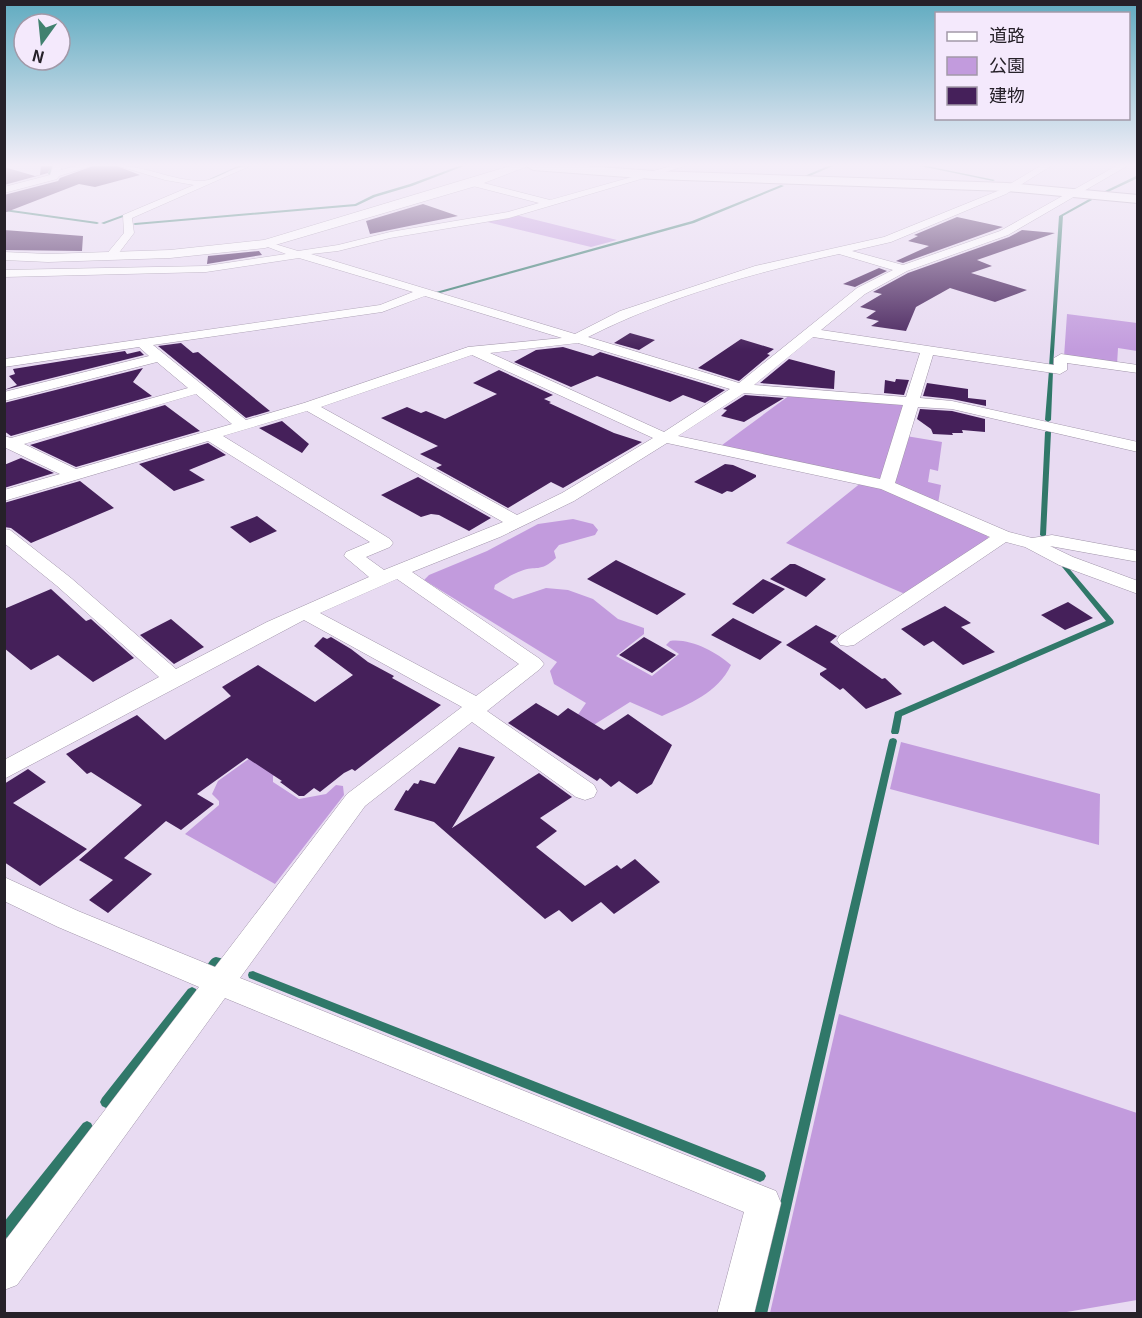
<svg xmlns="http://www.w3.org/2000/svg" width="1142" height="1318" font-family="Georgia,'Noto Sans JP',serif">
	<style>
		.green { fill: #c29bdd }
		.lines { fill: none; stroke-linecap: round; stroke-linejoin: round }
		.stream { fill: #307869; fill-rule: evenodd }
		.building { fill: #45205a }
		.minor-casing { stroke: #a094a9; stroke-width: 1 }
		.tertiary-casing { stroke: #a094a9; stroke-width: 1 }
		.secondary-casing { stroke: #a094a9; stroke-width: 2 }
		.minor { fill: #fff; fill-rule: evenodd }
		.tertiary { fill: #fff; fill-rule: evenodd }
		.secondary { fill: #fff; fill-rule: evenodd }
	</style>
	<rect width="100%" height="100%" fill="#e8dbf2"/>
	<path class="green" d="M516 215 617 240 591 247 483 221Z
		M1067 314 1137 323V351L1118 348 1117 365 1064 357Z
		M790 395 906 404 885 480 718 448Z
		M906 436 942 442 938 471 930 469 928 482 941 485 938 504 892 484Z
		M862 482 893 490 986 534 989 539 905 594 786 543Z
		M573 519 593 524 598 530 595 535 559 545 554 551 556 558C540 573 536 565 521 571 512 574 503 580 495 585L494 589 513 599 546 588 568 590 593 599 618 619 644 628V634L616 656 652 676 679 654 666 645 670 641C690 638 716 652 731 665 718 693 689 704 662 716L630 702 581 733 573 722 586 703 554 684 550 671 557 662 424 580 429 575 487 551 538 524Z
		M275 740 299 757 273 776V782L299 799 326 794 336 785 343 786 344 795 275 884 185 834 219 805V801L212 794 218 781Z
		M901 742 1100 794 1099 845 890 789Z
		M839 1014 1137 1113V1300L1055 1314 770 1313Z"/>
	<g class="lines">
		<path class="stream" d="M50 166H54L52 174 50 175 48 174Z
			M238 166H243L206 183 203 182Z
			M459 166H464L412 186 375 197 356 206 135 225 133 224 135 223 355 204 373 195 410 184Z
			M828 166H833L805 178 802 177Z
			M920 166H927L995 180 993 181Z
			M1138 175V178L1108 192 1105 191Z
			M781 185 784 186 694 223 440 293 436 292 692 221Z
			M1091 198 1092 200 1063 216 1053 367 1051 368 1049 367 1059 216Z
			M4 209 97 222 99 223 97 224 4 211Z
			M131 212 134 213 104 224 101 223Z
			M1049 370 1053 371 1051 420 1048 422 1045 420Z
			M1048 430 1051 432 1046 535 1043 537 1040 535 1045 432Z
			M1065 565 1067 566 1113 620 1114 622 1113 624 902 716 899 732 898 734H892L891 732 895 712 1106 621 1063 568 1062 567 1063 566Z
			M893 738 896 739 897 741 767 1314H754L889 741 890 739Z
			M216 957 224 959 225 962 224 965 218 966C215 970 213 971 208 969L207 966C209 962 211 958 216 957Z
			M253 971 760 1170 764 1172 766 1176 764 1180 760 1182 249 978 248 975 249 972Z
			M192 987 196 989 197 992 196 995 110 1106 106 1108 102 1106 100 1102 102 1098 188 989Z
			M87 1121 91 1123 93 1127 91 1131 8 1237 4 1239V1222L83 1123Z"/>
	</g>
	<path class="building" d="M41 166H51L48 173 4 185V167L35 176 40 175Z
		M93 166H117L140 175 95 187 79 184 4 213V195L58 181 60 178Z
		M423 204 458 216 370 234 366 221Z
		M957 217 1003 227 903 263 896 261 929 246 908 241 918 236 914 235Z
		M4 230 83 236 82 251 4 250Z
		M1022 230 1055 233 977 260 992 266 971 273 1027 290 995 302 950 288 916 307 906 331 871 326 879 321 866 318 876 311 860 307 882 294 873 292 908 273 1009 237Z
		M259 251 262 255 207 264 208 256Z
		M879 268 887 271 855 287 843 284Z
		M630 333 655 340 639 350 614 343Z
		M741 339 774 349 767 354 770 355 739 381 698 368Z
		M181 343 193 353 198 352 270 411 246 418 158 346Z
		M563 347 593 356 600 352 725 390 705 403 683 395 670 402 597 376 571 387 514 362 536 350Z
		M125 351 127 354 140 351 144 355 4 390 17 385 9 376 15 374 13 369Z
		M789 359 835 371 834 389 760 383Z
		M143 368 133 382 152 396 11 436 4 431V403Z
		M499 370 553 395 544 399 551 402 549 403 614 433 642 442 563 488 551 482 508 508 436 468 442 465 420 454 438 446 381 418 407 407 421 413 426 411 445 419 497 394 473 383Z
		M896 379 909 380 904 395 884 393 885 380 895 382Z
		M927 383 968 389V398L986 400V406L952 399 923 396Z
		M745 395 784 398 744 422 721 416 727 410 723 409Z
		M165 405 200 431 76 467 30 445Z
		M920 409 952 411 985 419V432L962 430 963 433H952L953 435 933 434 931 429 917 419Z
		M282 421 309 444 302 453 259 428Z
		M208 443 226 455 189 470 205 480 174 491 139 464Z
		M21 458 54 473 4 488V465Z
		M725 464 733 465 756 475V477L732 492 727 491 722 494 694 482Z
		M418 477 491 518 469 531 439 515 431 514 421 517 381 495Z
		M80 481 114 508 31 543 11 528 4 527V503Z
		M257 516 277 531 250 543 230 527Z
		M616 560 686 594 657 615 587 579Z
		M790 564H795L826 579 806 597 770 579Z
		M763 579 785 589 753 614 732 604Z
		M51 589 86 621 91 619 134 658 93 682 58 655 31 670 4 648V609Z
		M1068 602 1093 618 1065 630 1041 615Z
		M945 606 971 623 961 627 995 652 963 665 933 641 924 646 901 629Z
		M733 618 782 642 760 660 711 635Z
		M171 619 204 647 174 664 140 635Z
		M816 625 837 636 830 642 882 679 885 678 902 694 866 709 843 688 840 690 820 675V673L827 669 786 645Z
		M323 637 327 639 331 637 351 649 368 662 394 676 392 678 441 705 355 771 352 769 344 773 320 792 314 788 304 796H299L280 782 282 781 247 758 197 794 214 804 181 830 166 821 124 858 152 874 108 913 89 900 113 880 79 860 142 805 91 772 87 774 66 754 137 715 165 740 231 696 222 687 258 665 315 702 353 675 314 646Z
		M644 637 676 655 652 673 619 655Z
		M536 703 558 716 568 708 604 730 628 714 672 745 652 784 637 794 619 781 611 787 600 778 597 781 508 723Z
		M459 747 495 757 452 828 539 773 572 797 540 818 557 831 536 847 585 886 617 865 621 869 635 859 660 882 614 914 601 902 572 922 559 910 545 919 434 822 394 810 406 790 408 791 414 783 418 784 420 780 435 784Z
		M28 769 46 782 13 803 87 849 40 886 4 862V784Z"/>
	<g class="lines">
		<defs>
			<path id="minor" d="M53 166H62L61 170 76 166H91L59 176 57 179 4 193V187L50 175Z
				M119 166C147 166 173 181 202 181 218 180 232 166 250 166L132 218 134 233 115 258 111 259 105 256 124 233 123 215 194 185 165 180Z
				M671 166H685L509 218 390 238 338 251 311 254 575 334 620 311 755 266 884 237 1000 190 1040 166H1051L1006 194 891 242 852 251 903 265 1000 231 1116 166H1127L1008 235 907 271 865 294 821 330 1054 365V358L1061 354 1138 365V373L1067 363V370L1060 374 933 355 920 398 952 401 1138 442V452L952 409 918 407 895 483 1009 532 1032 538 1052 535 1138 551V562L1050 546 1073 557 1138 581V594L1059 565 1025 547 1006 542 854 645 847 646 840 645 837 640 840 635 990 537 881 489 667 443 574 501 500 537 412 572 540 659 544 664 540 669 487 711 594 785 597 791 594 797 585 800 576 797 472 722 365 806 240 978 776 1191 781 1203 754 1314H717L744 1212 225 998 17 1285 4 1290V1242L199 987 58 927 4 901V877L78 911 215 967 347 794 462 707 304 620 4 779V760L159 677 57 586 4 543V529L10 530 71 578 176 669 267 622 369 577 344 556 346 552 370 542 208 441 4 501V490L60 474 4 447V436L11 438 188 388 157 362 4 401V392L149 356 139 347 4 367V359L380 305 413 292 299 258 206 272 4 277V270L206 266 286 254 260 244 265 241 298 251 338 245 390 232 508 212 539 203 469 185 467 183 472 180 550 200ZM839 254 893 270 857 288 739 383 588 337C667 297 753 273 839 254ZM425 296 562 338 468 347 304 403 246 420 153 345 382 312ZM813 337 920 353 906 397 754 385ZM578 343 730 389 664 432 490 353ZM472 355 653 438 562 493 517 515 321 407ZM744 393 903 405 880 479 678 436ZM196 394 232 424 76 469 24 444ZM307 411 503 522 384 570 366 557 390 547 393 543 390 539 223 436ZM397 579 519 664 476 696 320 613Z"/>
			<path id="tertiary" d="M510 166H528L476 186 265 248 170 258 48 262 4 260V252L48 254 170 250 264 240Z"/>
			<path id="secondary" d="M527 166H586L654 171 1007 183 1138 195V203L1007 191 654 179 533 170Z"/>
		</defs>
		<use href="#minor" class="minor-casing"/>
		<use href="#tertiary" class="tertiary-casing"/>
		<use href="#secondary" class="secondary-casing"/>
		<use href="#minor" class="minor"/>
		<use href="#tertiary" class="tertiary"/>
		<use href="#secondary" class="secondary"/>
	</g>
	<linearGradient id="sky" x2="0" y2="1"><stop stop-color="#60abc0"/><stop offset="0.47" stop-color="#f5eff9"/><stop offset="1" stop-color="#f5eff9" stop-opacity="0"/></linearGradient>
	<rect width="1142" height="351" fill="url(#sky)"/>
	<rect width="1142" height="1318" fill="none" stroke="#262129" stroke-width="12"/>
	<rect x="935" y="12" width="195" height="108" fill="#f4e9fc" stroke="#a299a8" stroke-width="1.5"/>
	<rect x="947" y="32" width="30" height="9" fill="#ffffff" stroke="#a299a8" stroke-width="1.5"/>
	<text x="989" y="42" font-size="18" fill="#262129">道路</text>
	<rect x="947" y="57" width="30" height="18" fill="#c29bdd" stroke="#a299a8" stroke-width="1.5"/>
	<text x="989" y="72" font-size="18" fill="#262129">公園</text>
	<rect x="947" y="87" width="30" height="18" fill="#45205a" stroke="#a299a8" stroke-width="1.5"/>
	<text x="989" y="102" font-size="18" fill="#262129">建物</text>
	<g transform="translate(42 42) rotate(195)"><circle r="28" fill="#f4e9fc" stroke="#a299a8" stroke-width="1.5"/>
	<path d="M0-4.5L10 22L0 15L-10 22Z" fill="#41816f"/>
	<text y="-9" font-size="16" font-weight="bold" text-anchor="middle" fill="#262129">N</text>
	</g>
</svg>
